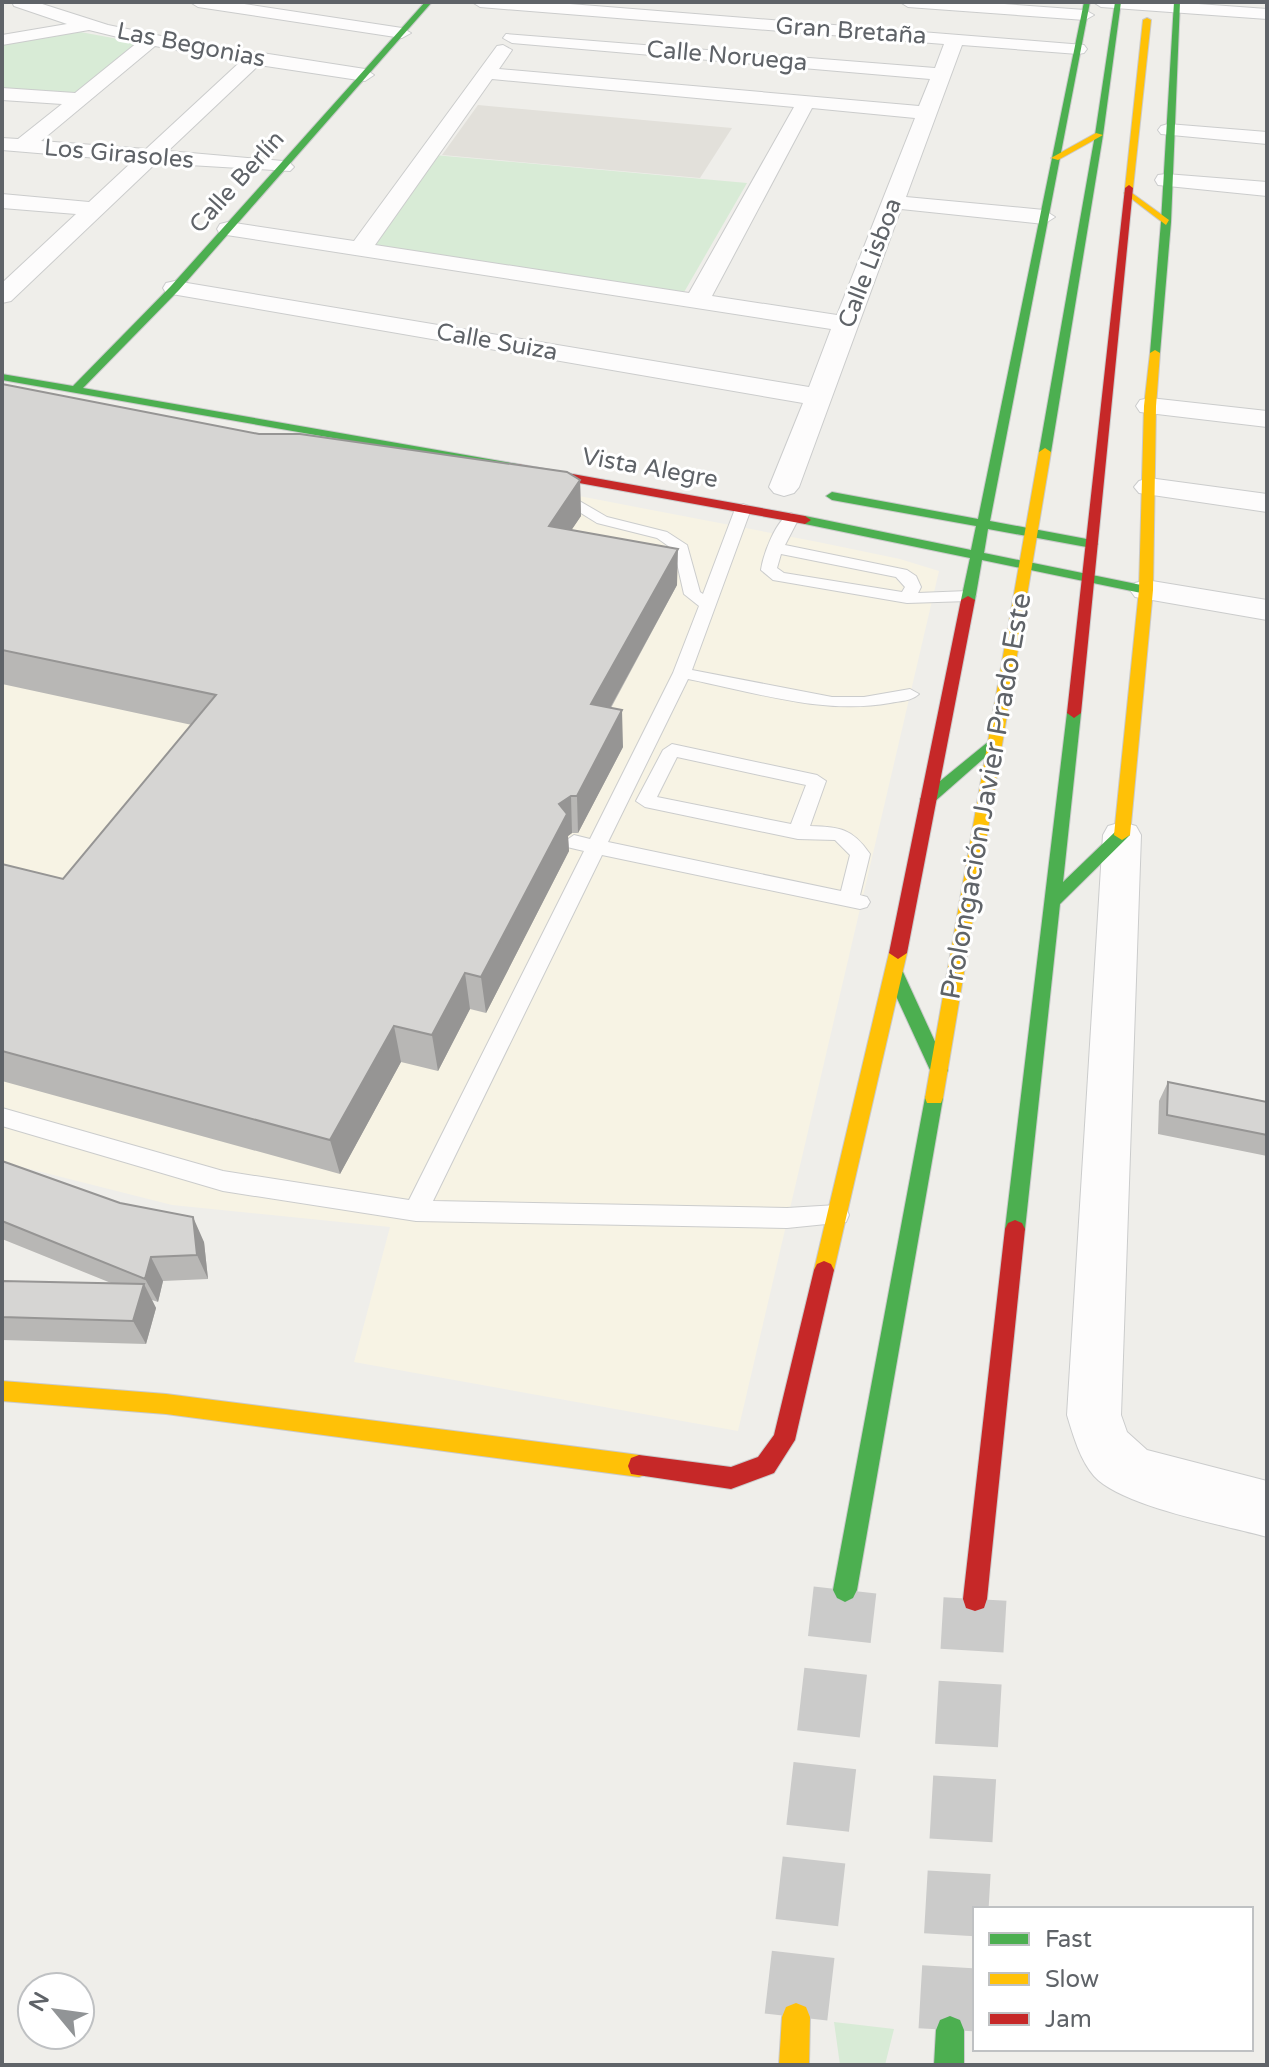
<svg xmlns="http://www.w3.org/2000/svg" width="1269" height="2067" font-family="'Varela Round',sans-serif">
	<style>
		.commercial { fill: #f7f3e4 }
		.education { fill: #e2e0da }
		.green { fill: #d8ebd6 }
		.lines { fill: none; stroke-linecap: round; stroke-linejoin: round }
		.primary-tunnel { stroke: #cbcbca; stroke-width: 63; stroke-dasharray: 63 32; stroke-linecap: butt }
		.lane-casing { stroke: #cbcccc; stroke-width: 2 }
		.street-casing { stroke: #cbcccc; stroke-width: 2 }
		.fast-casing { stroke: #cacacb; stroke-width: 2 }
		.slow-casing { stroke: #cacacb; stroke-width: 2 }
		.jam-casing { stroke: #cacacb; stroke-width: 2 }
		.lane { fill: #fdfcfc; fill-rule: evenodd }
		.street { fill: #fdfcfc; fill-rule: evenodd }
		.fast { fill: #4caf50; fill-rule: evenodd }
		.slow { fill: #ffc107; fill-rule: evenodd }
		.jam { fill: #c62828; fill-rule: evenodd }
		.wall { fill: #b8b7b5 }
		.shaded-wall { fill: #969594 }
		.building { fill: #d6d5d3; stroke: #969594; stroke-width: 2 }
		.labels { text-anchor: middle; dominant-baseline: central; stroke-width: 6; stroke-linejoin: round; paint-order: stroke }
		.far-street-label { font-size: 24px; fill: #5f6368; stroke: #fff }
		.street-label { font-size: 28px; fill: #5f6368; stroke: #fff }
	</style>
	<rect width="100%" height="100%" fill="#efeeea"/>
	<path class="commercial" d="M2 385 818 542 900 559 939 571 738 1431 354 1362 390 1227 172 1205 2 1162Z"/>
	<path class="education" d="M478 105 732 128 700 178 442 155Z"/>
	<path class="green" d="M75 31 140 43 76 97 2 89V44Z
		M434 155 747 183 683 294 370 247Z
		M834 2022 894 2029 885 2065H840Z"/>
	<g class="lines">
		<path class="primary-tunnel" d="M796 2017 845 1590
			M950 2030 975 1599"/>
		<defs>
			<path id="lane" d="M557 488 607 517 667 532 687 545 700 592 703 594 735 509 743 504 748 506 751 509 692 670 832 697H864L910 689 919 694C912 701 900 701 890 703 823 715 754 692 688 679L608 842 841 891 850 855 835 840 798 839 645 807 636 801 663 750 672 744 817 775 826 781 810 826C840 827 852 828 870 854L860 895 867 897 870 902 867 907 860 909 602 855 433 1201 787 1208 837 1205 846 1208 849 1215 846 1222 787 1228 416 1221 223 1191 2 1126V1108L223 1171 409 1200 584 851 567 847 564 842 574 835 590 839 673 673 699 606 684 594 674 550 657 538 597 523 552 495 550 492ZM677 757 806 785 791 824 657 797Z
				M791 513 799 518 785 545 907 570 916 576 921 587 918 593 968 591 976 596 968 601 907 603 773 580 761 570C763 555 776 519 791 513ZM781 554 896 577 905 587 902 592 784 573 777 568Z"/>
			<path id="street" d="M12 2H36L108 25 190 42 365 69 374 75 365 81 259 65 168 151 283 161 290 163 294 167 290 171 156 163 11 301 2 303V283L76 214 2 208V194L89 202 133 161 2 150V138L18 139 62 104 2 100V88L75 93 138 42 89 30 2 45V35L67 24 14 6ZM155 46 240 62 146 149 41 141Z
				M190 2H231L402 28 411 33 402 38 198 7Z
				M472 2H545L1084 45 1087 49 1084 53 1078 54 962 45 906 197 1044 210 1055 217 1044 224 901 209 799 487 794 493 784 496 774 493 769 487 803 403 166 293 163 288 166 283 175 281 809 387 831 329 220 234 217 229 220 224 228 222 354 241 497 46 503 45 512 50 499 69 919 106 930 79 512 43 503 38 506 34 935 68 944 44 480 7ZM492 79 794 107 689 293 375 245ZM812 108 915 118 837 315 712 296Z
				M900 2H977L1085 10 1094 15 1085 20 908 7Z
				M1093 2H1171L1267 9V19L1101 7Z
				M1168 124 1267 132V144L1161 134 1158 130 1161 126Z
				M1166 174 1267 182V196L1158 185 1155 180 1158 175Z
				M1150 398 1267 411V427L1140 412 1136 406 1140 400Z
				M1149 478 1267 494V512L1139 493 1134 487 1139 481Z
				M1146 580 1267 600V620L1135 597 1130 590 1135 583Z
				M1122 822 1136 826 1141 835 1121 1415 1127 1432 1147 1450 1267 1481V1537C1225 1525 1122 1507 1094 1476 1080 1460 1073 1435 1067 1415L1103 835 1108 826Z"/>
			<path id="fast" d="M425 2H432L179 290 83 388 517 464 523 468 521 471 2 380V374L73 386 171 286Z
				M1084 2H1090L990 521 1092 540 1098 544 1092 548 988 529 984 553 1146 586 1153 590 1146 594 982 560 975 600 968 604 961 600 970 558 805 524 799 520 805 516 971 550 976 526 832 500 826 496 832 492 978 519Z
				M1115 2H1121L1103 135 1051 452 1045 456 1039 452 1095 135Z
				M1174 2H1180L1171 222 1160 353 1155 356 1150 353 1161 222Z
				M1074 708 1081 713 1063 882 1116 831 1122 830 1130 835 1060 904 1025 1229 1022 1235 1015 1238 1008 1235 1005 1229 1067 713Z
				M994 737 1001 742 999 745 933 803H923L920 799 923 795Z
				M894 966 903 972 948 1070 946 1075H932L930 1070 885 972Z
				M934 1091 941 1093 943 1098 857 1590 853 1598 845 1602 837 1598 833 1590 925 1098 927 1093Z
				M950 2016 960 2020 964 2030V2065H934L936 2030 940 2020Z"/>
			<path id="slow" d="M1147 18 1151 20 1133 188 1129 191 1169 220 1166 225 1124 193 1128 190 1125 188 1143 20Z
				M1096 133 1103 135 1058 160 1051 158Z
				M1155 350 1160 353 1156 406 1153 590 1130 835 1122 840 1114 835 1139 590 1144 406 1150 353Z
				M1045 448 1051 452 943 1098 941 1103H927L925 1098 1039 452Z
				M898 947 907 953 834 1270 831 1276 824 1279 817 1276 814 1270 889 953Z
				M2 1381 166 1394 639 1455 647 1458 650 1466 647 1474 639 1477 166 1414 2 1401Z
				M796 2003 806 2007 810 2017 809 2065H779L782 2017 786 2007Z"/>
			<path id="jam" d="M1129 185 1133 188 1081 713 1074 718 1067 713 1125 188Z
				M517 464 805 516 811 520 805 524 513 471 511 468Z
				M968 596 975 600 907 953 898 959 889 953 961 600Z
				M1015 1220 1022 1223 1025 1229 987 1599 984 1608 975 1611 966 1608 963 1599 1005 1229 1008 1223Z
				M824 1261 831 1264 834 1270 795 1440 774 1473 731 1489 631 1474 628 1466 631 1458 639 1455 731 1467 758 1457 774 1435 814 1270 817 1264Z"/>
		</defs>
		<use href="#lane" class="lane-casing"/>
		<use href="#street" class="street-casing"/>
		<use href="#fast" class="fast-casing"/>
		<use href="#slow" class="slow-casing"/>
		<use href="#jam" class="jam-casing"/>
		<use href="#lane" class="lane"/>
		<use href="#street" class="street"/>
		<use href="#fast" class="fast"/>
		<use href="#slow" class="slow"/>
		<use href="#jam" class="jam"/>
	</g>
	<path class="wall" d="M2 384 259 434 580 480 581 516 571 530 677 585 611 708 623 747 578 833H572L568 836 569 851 486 1013 470 1009 438 1071 401 1062 340 1174 2 1081V864L63 879 192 725 2 684Z
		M1168 1082 1267 1102V1156L1158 1134 1159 1101Z
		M2 1161 204 1242 208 1279 163 1281 158 1302 152 1300 156 1308 146 1344 2 1340V1281L111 1283 2 1239Z"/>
	<path class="shaded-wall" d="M580 480 581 516 550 562 549 526Z
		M678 549 677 585 592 741 591 704Z
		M622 710 623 747 578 833 577 796Z
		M571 796 572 833 568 836 569 851 486 1013 481 977 559 804Z
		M465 973 470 1009 438 1071 432 1035Z
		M394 1026 401 1062 340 1174 330 1140Z
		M193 1217 204 1242 208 1279 197 1255Z
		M151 1257 163 1281 158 1302 145 1279Z
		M144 1284 156 1308 146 1344 133 1321Z"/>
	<path class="building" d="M2 384 259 434H300L567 472 580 480 549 526 678 549 591 704 622 710 577 796H571L559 804 567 814 481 977 465 973 432 1035 394 1026 330 1140 2 1051V864L63 879 216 695 2 650Z
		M1168 1082 1267 1102V1135L1167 1115Z
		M2 1161 120 1203 193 1217 197 1255 151 1257 145 1279 2 1221Z
		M2 1281 144 1284 133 1321 2 1317Z"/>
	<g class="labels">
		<g class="far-street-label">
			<text transform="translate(851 31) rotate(4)">Gran Bretaña</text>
			<text transform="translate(191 45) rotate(11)">Las Begonias</text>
			<text transform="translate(727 56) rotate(5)">Calle Noruega</text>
			<text transform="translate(119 154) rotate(5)">Los Girasoles</text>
			<text transform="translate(237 182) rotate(-48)">Calle Berlín</text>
			<text transform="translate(870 263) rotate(-69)">Calle Lisboa</text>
			<text transform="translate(497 342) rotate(10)">Calle Suiza</text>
			<text transform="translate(650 468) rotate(10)">Vista Alegre</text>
		</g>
		<g class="street-label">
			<text transform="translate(986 796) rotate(-80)">Prolongación Javier Prado Este</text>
		</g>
	</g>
	<rect width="1269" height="2067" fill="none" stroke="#5f6368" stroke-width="8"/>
	<rect x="973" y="1907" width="280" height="144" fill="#ffffff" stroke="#bfc1c3" stroke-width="2"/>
	<rect x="989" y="1933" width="40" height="12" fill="#4caf50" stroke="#bfc1c3" stroke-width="2"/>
	<text x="1045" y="1947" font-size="24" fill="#5f6368">Fast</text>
	<rect x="989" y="1973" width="40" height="12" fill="#ffc107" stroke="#bfc1c3" stroke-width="2"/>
	<text x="1045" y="1987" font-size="24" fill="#5f6368">Slow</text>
	<rect x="989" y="2013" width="40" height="12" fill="#c62828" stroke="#bfc1c3" stroke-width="2"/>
	<text x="1045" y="2027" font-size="24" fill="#5f6368">Jam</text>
	<g transform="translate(56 2011) rotate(299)"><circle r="38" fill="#ffffff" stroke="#bfc1c3" stroke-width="2"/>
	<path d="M0-6L14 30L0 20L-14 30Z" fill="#919496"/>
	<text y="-12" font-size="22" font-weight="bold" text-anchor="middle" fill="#5f6368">N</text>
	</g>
</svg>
